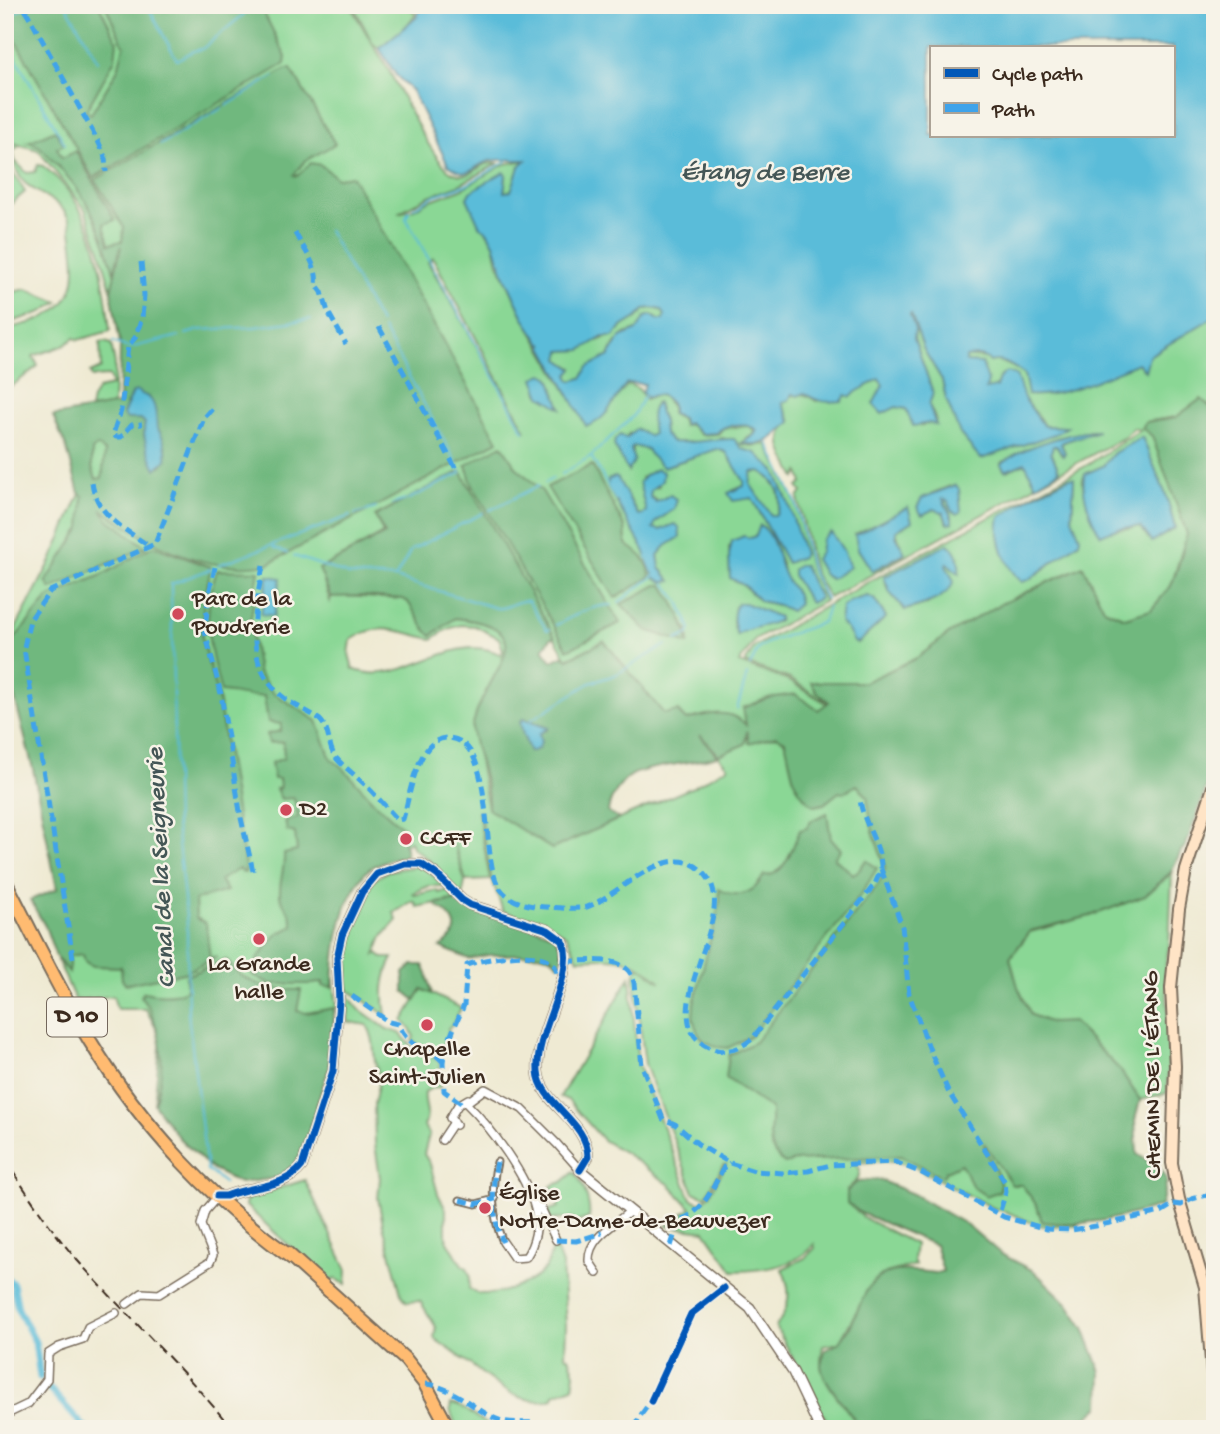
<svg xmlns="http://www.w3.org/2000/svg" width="1220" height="1434" font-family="'Gochi Hand',sans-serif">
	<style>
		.green { fill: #8ad795; stroke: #62805a; stroke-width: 2; fill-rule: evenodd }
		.forest { fill: #6fb87e; stroke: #55714e; stroke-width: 2; fill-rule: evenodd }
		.water { fill: #5abcd9; stroke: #4a737c; stroke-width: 2; fill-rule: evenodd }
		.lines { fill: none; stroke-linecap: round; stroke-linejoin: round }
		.stream { stroke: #5abcd9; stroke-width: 2 }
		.canal { stroke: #5abcd9; stroke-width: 7 }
		.pedestrian-casing { stroke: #7a6d5d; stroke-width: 9 }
		.minor-casing { stroke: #7a6d5d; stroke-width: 10 }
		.tertiary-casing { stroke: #7a6d5d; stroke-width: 12 }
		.secondary-casing { stroke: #7a6d5d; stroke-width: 14 }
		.primary-casing { stroke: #7a6d5d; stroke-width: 16 }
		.pedestrian { stroke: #fff; stroke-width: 5 }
		.minor { stroke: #fff; stroke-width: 7 }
		.tertiary { stroke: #fff; stroke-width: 9 }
		.secondary { stroke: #ffe4c6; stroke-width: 10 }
		.primary { stroke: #ffbb71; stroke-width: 12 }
		.rail { stroke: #3b2a1e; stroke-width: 2; stroke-dasharray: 10 5; stroke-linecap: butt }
		.quiet { stroke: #3fa3ea; stroke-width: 5; stroke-dasharray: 10 5; stroke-linecap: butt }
		.cycleway-casing { stroke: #f7f3e8; stroke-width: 11 }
		.cycleway { stroke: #0057b8; stroke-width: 7 }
		.poi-dot { fill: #d1495b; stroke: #f7f3e8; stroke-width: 2.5 }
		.labels { text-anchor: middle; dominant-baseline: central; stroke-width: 5; stroke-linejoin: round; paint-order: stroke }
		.shield { fill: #f7f3e8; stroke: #73665b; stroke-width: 2 }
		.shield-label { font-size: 23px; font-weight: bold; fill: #3b2a1e }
		.poi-label { font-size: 24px; fill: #3b2a1e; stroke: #f7f3e8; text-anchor: start }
		.street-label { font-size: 24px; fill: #3b2a1e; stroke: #f7f3e8 }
		.water-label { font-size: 26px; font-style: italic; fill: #445656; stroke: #f7f3e8 }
	</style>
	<rect width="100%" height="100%" fill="#f7f3e8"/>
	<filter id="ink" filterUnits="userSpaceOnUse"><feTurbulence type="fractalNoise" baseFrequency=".0143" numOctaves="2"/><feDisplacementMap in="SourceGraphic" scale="14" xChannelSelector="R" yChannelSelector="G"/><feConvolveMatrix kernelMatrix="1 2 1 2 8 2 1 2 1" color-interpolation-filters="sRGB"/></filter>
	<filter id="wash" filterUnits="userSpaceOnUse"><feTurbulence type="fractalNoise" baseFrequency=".00686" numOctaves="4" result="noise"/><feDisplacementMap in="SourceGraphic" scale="28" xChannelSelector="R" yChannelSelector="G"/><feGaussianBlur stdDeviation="1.57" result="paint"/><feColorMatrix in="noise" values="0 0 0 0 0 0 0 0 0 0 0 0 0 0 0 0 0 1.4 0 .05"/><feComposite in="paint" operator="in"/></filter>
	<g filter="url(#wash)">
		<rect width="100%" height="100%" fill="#efead3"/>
		<path class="green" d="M5 5H350C362 27 376 48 388 69 400 90 434 166 454 173 469 178 472 172 483 165 487 163 494 163 499 163L459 185 429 196 398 213 414 209 428 201 461 189 505 164 526 160 519 167 512 190 504 193 506 176 467 198 494 244 498 263 524 318 569 395 620 393 628 384 639 389 645 400 657 395 663 396 671 406V414L681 419 683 426 689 424 701 435 718 434 723 428 749 426 755 431 754 435 747 437 741 444 751 446 767 444 796 503 810 569 825 601 755 640 739 663 789 681 861 724 1007 955 1017 986 1010 958 1030 932 1090 916 1145 896 1172 873 1169 946 1165 968 1170 1041 1167 1093 1140 1100 1120 1070 1051 1023 1031 1015 1017 987 1053 1152 1078 1226C1067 1226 1055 1227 1043 1226 1026 1223 1012 1211 995 1209L913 1166 894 1161 853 1163 860 1169 858 1179 847 1190V1203L864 1218 915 1244 913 1260 915 1265 886 1273 867 1292 839 1343 823 1346C822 1352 821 1358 821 1364 822 1384 850 1410 860 1429H831L776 1327C789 1307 793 1292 782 1269L805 1258 815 1248 814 1244C797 1267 761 1271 733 1271L705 1231 666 1226 691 1208 670 1185 627 1154 603 1140 568 1100 560 1097 630 977 638 1064 691 1199 699 1202V1204L709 1196 726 1164 723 1165 706 1196 694 1193 645 1064 634 979 635 973 639 966 661 982C630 955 617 957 578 959L567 936 553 927 503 911 491 877 480 811 478 812 490 880 466 881 454 843 465 882 462 897 429 860 412 847 410 841 368 868 342 908 332 968 337 1006 275 1174 240 1183 213 1170 179 1138 154 1104 161 1038 146 1009H117L113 996 75 1000 55 954 59 892 35 768 5 660V649L51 561 80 494 69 450 120 405 122 329 100 250 85 209 38 150 14 143 20 145 13 151 15 161 27 173 35 172 38 165 43 166C95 205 104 272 110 331L78 340 74 338 65 345 33 356 38 366 8 389 6 378 9 363 5 358V331C12 326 26 325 36 321 87 300 75 267 70 222 62 199 40 197 24 182 14 172 16 157 5 148ZM433 258 526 431 428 262ZM550 378 561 408 539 393 538 387ZM656 403 663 421 664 435 672 442 699 443 723 438 738 444 742 449 775 471 797 558 787 563 752 498 734 490 744 486V481L726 452 717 449 664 467 647 449 633 446 628 471 619 452 629 433H641L650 436 653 434V407ZM592 465 625 528 626 544 649 565V577L619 596ZM657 469 659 486 650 490V497L674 509 656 522 652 528 660 530 675 524 680 537 665 546 658 555 660 568 670 580 644 550 608 487 629 498 638 515 644 514 646 511C644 500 640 490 641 478ZM461 471 567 659 604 641 664 715 678 711 728 767 693 787 552 848 488 808C484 787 480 766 476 745 475 740 472 734 472 729 472 725 475 718 477 714 491 666 546 628 455 618L432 635 408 602 403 599 337 596 331 597 330 601 320 569 383 533 375 516ZM760 526 764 527 782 564 786 607 760 601 744 586 730 578 729 547 743 536 750 538 756 536ZM663 585 688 631 689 641 645 623ZM735 607 776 622 748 628 737 635 733 623ZM461 625 475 626 499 638 503 650 501 655C453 628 402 690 353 669L349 654 351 640C379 620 402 633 432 639L448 629Z
			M353 5H406L416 14 403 30 379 48 373 44Z
			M5 168 16 177 25 192 5 209Z
			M26 289 58 302 42 312 5 324V294Z
			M653 308 661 310 665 315 663 320H659L652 315 646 317 637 330 625 334 614 345 609 356 586 372 582 378 571 381 568 375 573 368 558 359 561 351 581 350 593 342 606 338 620 330 623 326 636 318 645 309Z
			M911 314 924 350 942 380 946 399 1019 446 1055 434 1065 427 1044 426C1033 406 1017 393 999 378L996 387 986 390 966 362V357C988 356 1006 361 1024 374L1029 395C1062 398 1107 375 1138 363L1144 370 1149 356 1215 316V411L1201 399 1176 417 1146 422 1142 428 1152 436 1187 534 1171 586 1151 610 1125 618 1104 609 1083 566 1003 603 950 633 917 658 865 682H812L816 691 828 703 790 679 745 663 754 647 872 580 1084 467 1140 430 1133 428 1123 438 829 598 814 572 798 498 802 492 798 487 803 483 799 472 796 478C787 459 770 440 791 421L782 403C795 391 802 391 816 401 840 396 859 392 879 379L896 407 907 409 921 426 936 420 929 405 933 393 914 338 915 329 909 315ZM1096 430C1087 436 1070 437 1061 444L1065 453 1062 455 1057 446H1053L1051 452 1059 471 1036 485 1025 463 1007 471 1004 470 1001 463 1056 438ZM1142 438 1166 495 1175 528 1159 538H1148L1141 527H1136L1099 532 1082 482 1085 474 1103 466 1114 453ZM1069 478H1074L1072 518 1079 542 1030 579 1000 541V518L1030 497ZM950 486 948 501 942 498 952 518 948 524 943 512 934 509 933 493ZM901 512 911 522 896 531 904 555 873 571 858 549 855 534ZM958 558 952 569 947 563 946 566 944 594 927 604 905 610 886 585ZM867 596 874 599 886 617 858 643 848 629 851 601Z
			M105 342 111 344 115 364 113 405 90 409 92 399 98 389 112 386 109 376 92 377 90 373 101 368 100 343Z
			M761 471C777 483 785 496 776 515L771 516 750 484 752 472Z
			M417 866 427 869 444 886H429L413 893 414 895 437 890 439 893 447 890 456 899 417 907 415 902H411L394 913 397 920 382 937 375 955 378 953 383 958H393C383 977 382 994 386 1015L342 986V957L346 942 372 881 388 871Z
			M422 989 461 1008 453 1024 448 1028 449 1033 440 1052 425 1049 412 1041 414 1037 410 1028 403 1021Z
			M347 994 359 1009 387 1029 400 1033 413 1048 431 1054 440 1063V1087L432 1088 425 1092C423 1105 431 1112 424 1126L429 1135 424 1154 430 1164 438 1194 446 1209V1238L462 1265 467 1268 470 1276 469 1289C486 1303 532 1284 545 1269 549 1263 551 1250 554 1243L562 1265 566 1325 565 1356 569 1357 575 1373 573 1387 554 1394 553 1398C521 1410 490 1379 466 1361 455 1353 444 1346 434 1338L436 1327 420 1301 407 1302 401 1294 383 1225 378 1198 380 1178 375 1144 374 1104 380 1076C370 1058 378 1043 367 1025L348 1022Z
			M574 1172C583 1181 591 1205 589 1218L574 1223 572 1218 550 1220 546 1211 559 1207 551 1186 562 1182Z
			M305 1180 347 1270 346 1284 335 1279 331 1281 322 1276 245 1205 247 1198Z
			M451 1404C469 1407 479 1423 496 1429H457L450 1410Z"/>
		<path class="forest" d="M5 5H99L117 41 115 59 86 111 91 114 118 69 124 46 105 5H260L286 57 285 64 93 178 5 22Z
			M286 69H291L335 144 305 161 294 175 297 176 311 163 321 165 337 178 352 176 498 441 268 564C208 575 148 544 101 509L107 518 146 547 51 589 46 582 81 528 83 496 79 493 67 449 53 416 119 404 120 343 111 291 121 246 114 273C101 225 88 196 53 161 44 152 41 144 28 142L55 130 64 144 57 148 62 158 76 151 115 220 104 224 109 244 122 241 124 228 95 180ZM140 395 149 397 155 410 157 429 161 435 166 460 161 466C152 454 140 439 145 423L126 404 131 398ZM98 446 105 452 102 478 96 479 92 467V450Z
			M1201 399 1215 411V763L1185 848 1182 849 1171 872 1145 896 1090 916 1030 931 1010 958 1018 987 1031 1015 1051 1023 1073 1022 1120 1070 1140 1100 1135 1120 1137 1154 1159 1168 1167 1180 1161 1206C1118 1218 1088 1227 1042 1222L1037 1206 1022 1185H1012L984 1143C986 1160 1003 1173 1000 1191L986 1196 973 1187 961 1164 946 1171 943 1177 901 1156 795 1161 785 1164C762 1147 773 1134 771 1109L726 1078 729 1055 755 1042 879 883 885 868 872 828 867 796 857 785 843 793 839 792 824 804 814 806C789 787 793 770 785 741L776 736 749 743 747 731 745 744 719 755 700 735 717 756C691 764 659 764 636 773 623 778 609 798 608 812L619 819 552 849 488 809C490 782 475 755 472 730 472 726 475 718 476 714 491 667 546 628 455 618L432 635 427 632 408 602 403 599 362 596 331 597 319 569 385 534 375 516 461 471 555 637 551 638 543 649 552 661 563 656 568 659 604 641 664 714 677 711 686 720C707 714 730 707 746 725L743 708 768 698 795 694 818 710 829 702 816 691 811 682H865L917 658 950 633 1003 603 1083 566 1104 609 1125 618 1151 610 1171 586 1178 567 1187 534 1152 436 1142 428 1146 422 1176 417ZM523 719 533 721 537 725 546 726 547 730 541 731 530 751 523 735Z
			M502 445 516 467 542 491 620 623 570 649H567L472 484 466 465Z
			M592 465 625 528 626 544C638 553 650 560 650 577L615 598 547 487Z
			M153 546 211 567 204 601 202 638 218 697 246 872 244 873 239 869 220 880 227 891 195 900 196 918 206 923 210 958 217 957 184 973 126 984 122 980 121 967 93 966 85 962 83 954 69 956V973L56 957 45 926 30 900 57 889 33 769 5 660V650L49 597 102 575Z
			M217 570 259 571 250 623 258 672 272 692 317 721 331 759 343 768 375 803 402 827 406 856C391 858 371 864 362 876 340 906 334 950 333 987L323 986V982L314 984H271L252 975 258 958 276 935 293 926C292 909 280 905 280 895 279 882 285 868 284 854L297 851 295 833 287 831 285 821 298 818 294 798 281 799 276 789 280 788 279 779H274L271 763 284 758 283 742 269 743 267 734 281 731V724L268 722 264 696C250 698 235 693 221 692 208 646 201 617 217 570Z
			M657 585H663C674 603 687 623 688 644L646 630 621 604Z
			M827 813 831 839 841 849 834 858 853 874 859 870 866 860 877 868 862 893 751 1036 728 1048 717 1047 704 1041 698 1033 693 1019 694 1004 720 901 719 889C737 899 754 895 764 875 785 878 793 845 800 830L807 828 810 821Z
			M458 900 553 934C561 942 566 953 559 964L551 957 538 954 488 955 469 959 440 947C466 931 455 917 434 904Z
			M223 960H227C242 985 273 990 301 990L297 1011 306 1013 334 1008V1056L323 1085 308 1135 297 1164 277 1178 240 1183 213 1170 179 1138 154 1104C165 1070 164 1042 150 1010 148 1004 143 1001 141 996L144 992C157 995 174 996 186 990V976Z
			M413 965H423L427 974 432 994 422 989 415 1000 404 991V973Z
			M877 1179 913 1194 967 1225 1001 1254 1034 1271 1068 1304 1084 1328 1101 1372 1100 1406 1082 1422 1083 1429H860C851 1412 823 1382 821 1366 821 1362 824 1355 825 1350 829 1348 836 1346 839 1342 859 1324 859 1281 888 1273 903 1268 922 1272 937 1273L943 1271 935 1245 861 1213 847 1203V1191L857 1182Z"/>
		<path class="water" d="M408 5H1215V316L1149 356 1145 371 1138 363C1105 376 1065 398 1028 395L1024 374C1013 367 1003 358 990 362 984 354 975 356 966 357V362L982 363 988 381 986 389 996 387 999 378 1006 372 1016 375 1024 398 1044 426 1067 427 1055 434 981 459 960 434 946 399 942 380 924 350 911 314 910 315 915 329 914 338 933 393 929 405 936 425 930 423 913 426 906 409 896 407 882 414 873 404 883 385 879 379 856 392 851 397 846 395 842 401C825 403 818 402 804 393L798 396 792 394 789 400 782 403 791 422C773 437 768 448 742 443L754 435 757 430C745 422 726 423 716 433L702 434 688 423 684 425 682 418 672 414V404C663 395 659 392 647 398L642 393 645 384 627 383C615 397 607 422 586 426L542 345 544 344H541L524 318 505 277 494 244 487 231 480 227 467 198 470 192 504 172 506 175 504 192 511 191 519 167 526 160C515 160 501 159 490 161 470 165 474 182 448 165L412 91 396 75 379 48 417 17 419 12ZM931 47H1173V135H931ZM653 308 661 310 665 315 663 320H659L651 315 645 317 637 330 621 337 609 356 588 367 582 378 571 381 568 375 573 369 559 359 561 351 581 350 603 337H613L623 326 636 318 645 309Z
			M543 374 550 378 561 408 541 396 534 378Z
			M137 391C140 394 145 395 148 397 157 403 156 419 157 428 163 435 168 451 166 460L156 469C150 457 141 436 145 423L141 419H127L123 414 133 392Z
			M657 403 663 422 664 434 672 442C693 444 713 438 734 439L742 449 756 453 775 471 788 502 804 554 802 557 787 563 752 498 733 501 728 493 744 486V481L726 452 717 449 663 467 651 456 647 449 633 446 631 449 634 461 628 471 614 445 615 440 620 435 626 438 636 429 649 436 653 434C652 424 648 411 657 403ZM761 471C777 482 786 496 776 515H771L750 484 752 472Z
			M1098 431 1063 442 1061 444 1065 453 1063 456 1057 446H1053L1051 452 1059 471 1036 485 1025 463 1005 471 1001 464C1019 448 1073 431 1098 431Z
			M1142 437 1166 495 1175 528 1152 542 1141 527C1128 526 1113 529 1101 535 1092 523 1079 488 1085 474L1103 466 1114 453Z
			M657 469 663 472 662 481 651 490 650 497 656 502 670 495 677 500 674 509 656 522 653 528 660 530 675 524 679 527 680 537 666 546 658 555 660 568 671 581 663 582 654 577 644 550 608 487V480L615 477 618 479 638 515 643 514 646 511 639 482 646 475Z
			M1069 478H1074L1072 518 1080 537 1079 542 1030 579 1022 582C1006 569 995 538 1000 517L1030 497Z
			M956 485 959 489 961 512 957 514 951 510 948 501 943 499 952 518V523L948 524 943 512 934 509 922 515 917 507 922 498Z
			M908 507 912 521 896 531V536L905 553 872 571 858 549 855 535Z
			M760 525C776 535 777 559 784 574 788 585 799 592 799 604L791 611 778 605 760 601 745 586 730 578 729 555 732 541 744 536 750 538 756 536Z
			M831 532 843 550 850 567 831 579 824 575 815 559 820 552 822 539Z
			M948 544C958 551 960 563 959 574L947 563 946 566 954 581C948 599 922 605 905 610L890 593 884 577Z
			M800 565H804L810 580 820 598 810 603 793 575V569Z
			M268 576 281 578 274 616 261 614Z
			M867 596 874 599 886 617 858 643 854 642 847 629 840 622 842 607 851 601Z
			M738 603H745L779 617V620C765 628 751 626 737 635 733 624 731 613 738 603Z
			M523 719 548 728 539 734 541 742 538 749 530 752 523 735 520 722Z"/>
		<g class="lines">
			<path class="stream" d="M66 5 98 61
				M147 5 177 60 193 51 202 49 255 5
				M5 18 29 5
				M5 39 65 144
				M226 106 274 76
				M160 145 222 108
				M413 208 435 195 468 184 507 161
				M409 211 406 218 524 431
				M328 230 380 323
				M383 329 457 464
				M186 334 199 330 254 327 311 319
				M113 342 129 348 179 336
				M768 443 796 503 811 569 826 599
				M562 474 591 456
				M545 483 553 478
				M616 500 591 456 633 416 644 396
				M393 504 409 499 461 473 460 470
				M490 510 538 486
				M355 514 376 508
				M273 547 287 553
				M294 556 349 575 395 578 496 608C508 610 516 599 528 601L547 630 550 629
				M647 557 653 571
				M218 565 350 516
				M211 569 171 584 176 825 187 925 188 1013 207 1170 224 1183
				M396 577 411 550 483 513
				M665 583 679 602 691 629 689 634 676 640
				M619 602 654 576
				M556 625C574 616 591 605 612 605
				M750 666 758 649 767 643 823 622 828 606
				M737 709 747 675
				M531 720 590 683 615 675 666 645"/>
			<path class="canal" d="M5 1277 13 1284 18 1309 35 1342 40 1377
				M47 1386 86 1429"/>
		</g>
	</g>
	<g filter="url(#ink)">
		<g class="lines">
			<defs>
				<path id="pedestrian" d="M497 1162C491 1188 492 1218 503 1242
					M460 1200 476 1204 495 1199"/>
				<path id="minor" d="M5 404 7 403
					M456 1125 450 1118 458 1105 468 1099
					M442 1140 454 1122
					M526 1186 534 1193 556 1240
					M503 1242 514 1258 526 1257C535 1243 539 1225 535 1209 527 1176 490 1126 466 1103L485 1089 522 1109 557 1144 580 1170
					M597 1273 589 1261C588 1238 613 1226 629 1212
					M127 1304 142 1293 159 1294 210 1262 213 1255 201 1225 205 1211 218 1196
					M651 1401 691 1314 724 1288
					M5 1415 28 1404 47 1379 48 1354 59 1347 83 1339 88 1327 116 1313"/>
				<path id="tertiary" d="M217 1196H226C251 1185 284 1189 302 1166L333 1071 339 1001 337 958 342 935 362 892 377 874 405 864H421L437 875 462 900 470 905 548 930 563 941C576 977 535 1031 538 1071 540 1104 588 1121 588 1157L580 1170 750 1308 793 1372 820 1429"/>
				<path id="secondary" d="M1215 781 1186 870 1179 909 1171 988 1175 1066 1172 1163 1179 1199 1205 1287 1215 1411"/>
				<path id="primary" d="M5 881C33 935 59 990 90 1041 141 1125 212 1201 292 1258
					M287 1253 406 1360 425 1384 449 1429"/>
			</defs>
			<use href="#pedestrian" class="pedestrian-casing"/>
			<use href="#minor" class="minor-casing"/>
			<use href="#tertiary" class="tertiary-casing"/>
			<use href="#secondary" class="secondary-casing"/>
			<use href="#primary" class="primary-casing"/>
			<use href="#pedestrian" class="pedestrian"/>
			<use href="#minor" class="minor"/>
			<use href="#tertiary" class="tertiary"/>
			<use href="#secondary" class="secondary"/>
			<use href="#primary" class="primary"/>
			<path class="rail" d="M5 1160C28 1194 50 1229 77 1260 128 1317 184 1369 232 1429"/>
			<path class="quiet" d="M25 9 99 143 105 157 106 172
				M295 233C303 248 319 267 316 284L322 292 328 312 346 344
				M141 262 144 295 142 318 135 338 128 346 121 411 113 434 116 437H121L132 425 142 424
				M379 327 456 469
				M92 482C96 516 126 529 150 547
				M263 566C255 611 242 664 283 697 294 706 309 711 320 720 331 731 327 748 337 759 344 767 353 773 361 781 374 793 386 807 398 820L403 819C410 796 417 736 449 738 496 741 480 854 498 885 505 898 520 904 534 906 546 907 575 910 587 907 621 895 674 831 708 878 739 919 646 1024 713 1049 727 1054 741 1048 752 1039L875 884C877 879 880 873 881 868 882 847 862 822 860 799
				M215 567 208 598 205 632 221 694 241 818 253 871
				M881 869 902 926 909 994 931 1053 949 1093 1005 1182 1006 1192 999 1214
				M73 958 26 662 24 647 30 620 50 591 155 544 204 418 212 409
				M566 961C590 962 629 953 634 983L642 1066 663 1119 675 1124 698 1144 716 1155 730 1163 754 1171 783 1173 808 1171 830 1165 895 1162 922 1173 1004 1217 1047 1229 1072 1230 1096 1226 1161 1212 1174 1204 1181 1205 1192 1199 1215 1193
				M352 996 389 1022 398 1024C414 1055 426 1042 443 1062
				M461 1103 444 1091 443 1062 445 1049 464 1005 467 965C487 958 560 942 557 977
				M497 1162C491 1188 492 1218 503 1242
				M460 1200 476 1204 495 1199
				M556 1240 576 1241 602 1233
				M671 1246 679 1220C704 1213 712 1188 724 1167L730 1163
				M425 1384C452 1386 471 1407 494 1418 506 1424 520 1422 533 1423 540 1424 547 1427 554 1429
				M635 1429 638 1419 651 1401"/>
			<defs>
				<path id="cycleway" d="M217 1196H226C251 1185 284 1189 302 1166L333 1071 339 1001 337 958 342 935 362 892 377 874 405 864H421L437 875 462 900 470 905 548 930 563 941C576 977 535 1031 538 1071 540 1104 588 1121 588 1157L580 1170
					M651 1401 691 1314 724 1288"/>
			</defs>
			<use href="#cycleway" class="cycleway-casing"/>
			<use href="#cycleway" class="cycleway"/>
		</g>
	</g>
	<g class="poi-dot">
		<circle cx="178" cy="614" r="7"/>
		<circle cx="286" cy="810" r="7"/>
		<circle cx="406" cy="839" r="7"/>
		<circle cx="259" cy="939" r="7"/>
		<circle cx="427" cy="1025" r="7"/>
		<circle cx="485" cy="1208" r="7"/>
	</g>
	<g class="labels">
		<rect class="shield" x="47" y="997.5" width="60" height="39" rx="5"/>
		<g class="shield-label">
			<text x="77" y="1017">D 10</text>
		</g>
		<g class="poi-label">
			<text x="192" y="600">Parc de la<tspan x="192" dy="28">Poudrerie</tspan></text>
			<text x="300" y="810">D2</text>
			<text x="420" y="839">CCFF</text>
			<text x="259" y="965" text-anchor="middle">La Grande<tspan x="259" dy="28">halle</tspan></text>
			<text x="427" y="1050" text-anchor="middle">Chapelle<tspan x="427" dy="28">Saint-Julien</tspan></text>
			<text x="499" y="1194">Église<tspan x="499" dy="28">Notre-Dame-de-Beauvezer</tspan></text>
		</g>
		<g class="street-label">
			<text transform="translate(1154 1075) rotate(-91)">CHEMIN DE L’ÉTANG</text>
		</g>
		<g class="water-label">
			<text x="765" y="174">Étang de Berre</text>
			<text transform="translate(163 868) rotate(-93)">Canal de la Seigneurie</text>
		</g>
	</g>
	<rect width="1220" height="1434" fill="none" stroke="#f7f3e8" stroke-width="28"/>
	<rect x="930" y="46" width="245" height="91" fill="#f7f3e8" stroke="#aca397" stroke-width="2"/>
	<rect x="944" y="68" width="35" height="10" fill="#0057b8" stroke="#aca397" stroke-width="2"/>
	<text x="992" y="80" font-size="21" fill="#3b2a1e">Cycle path</text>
	<rect x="944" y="103" width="35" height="10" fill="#3fa3ea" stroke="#aca397" stroke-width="2"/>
	<text x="992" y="116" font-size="21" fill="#3b2a1e">Path</text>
</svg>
